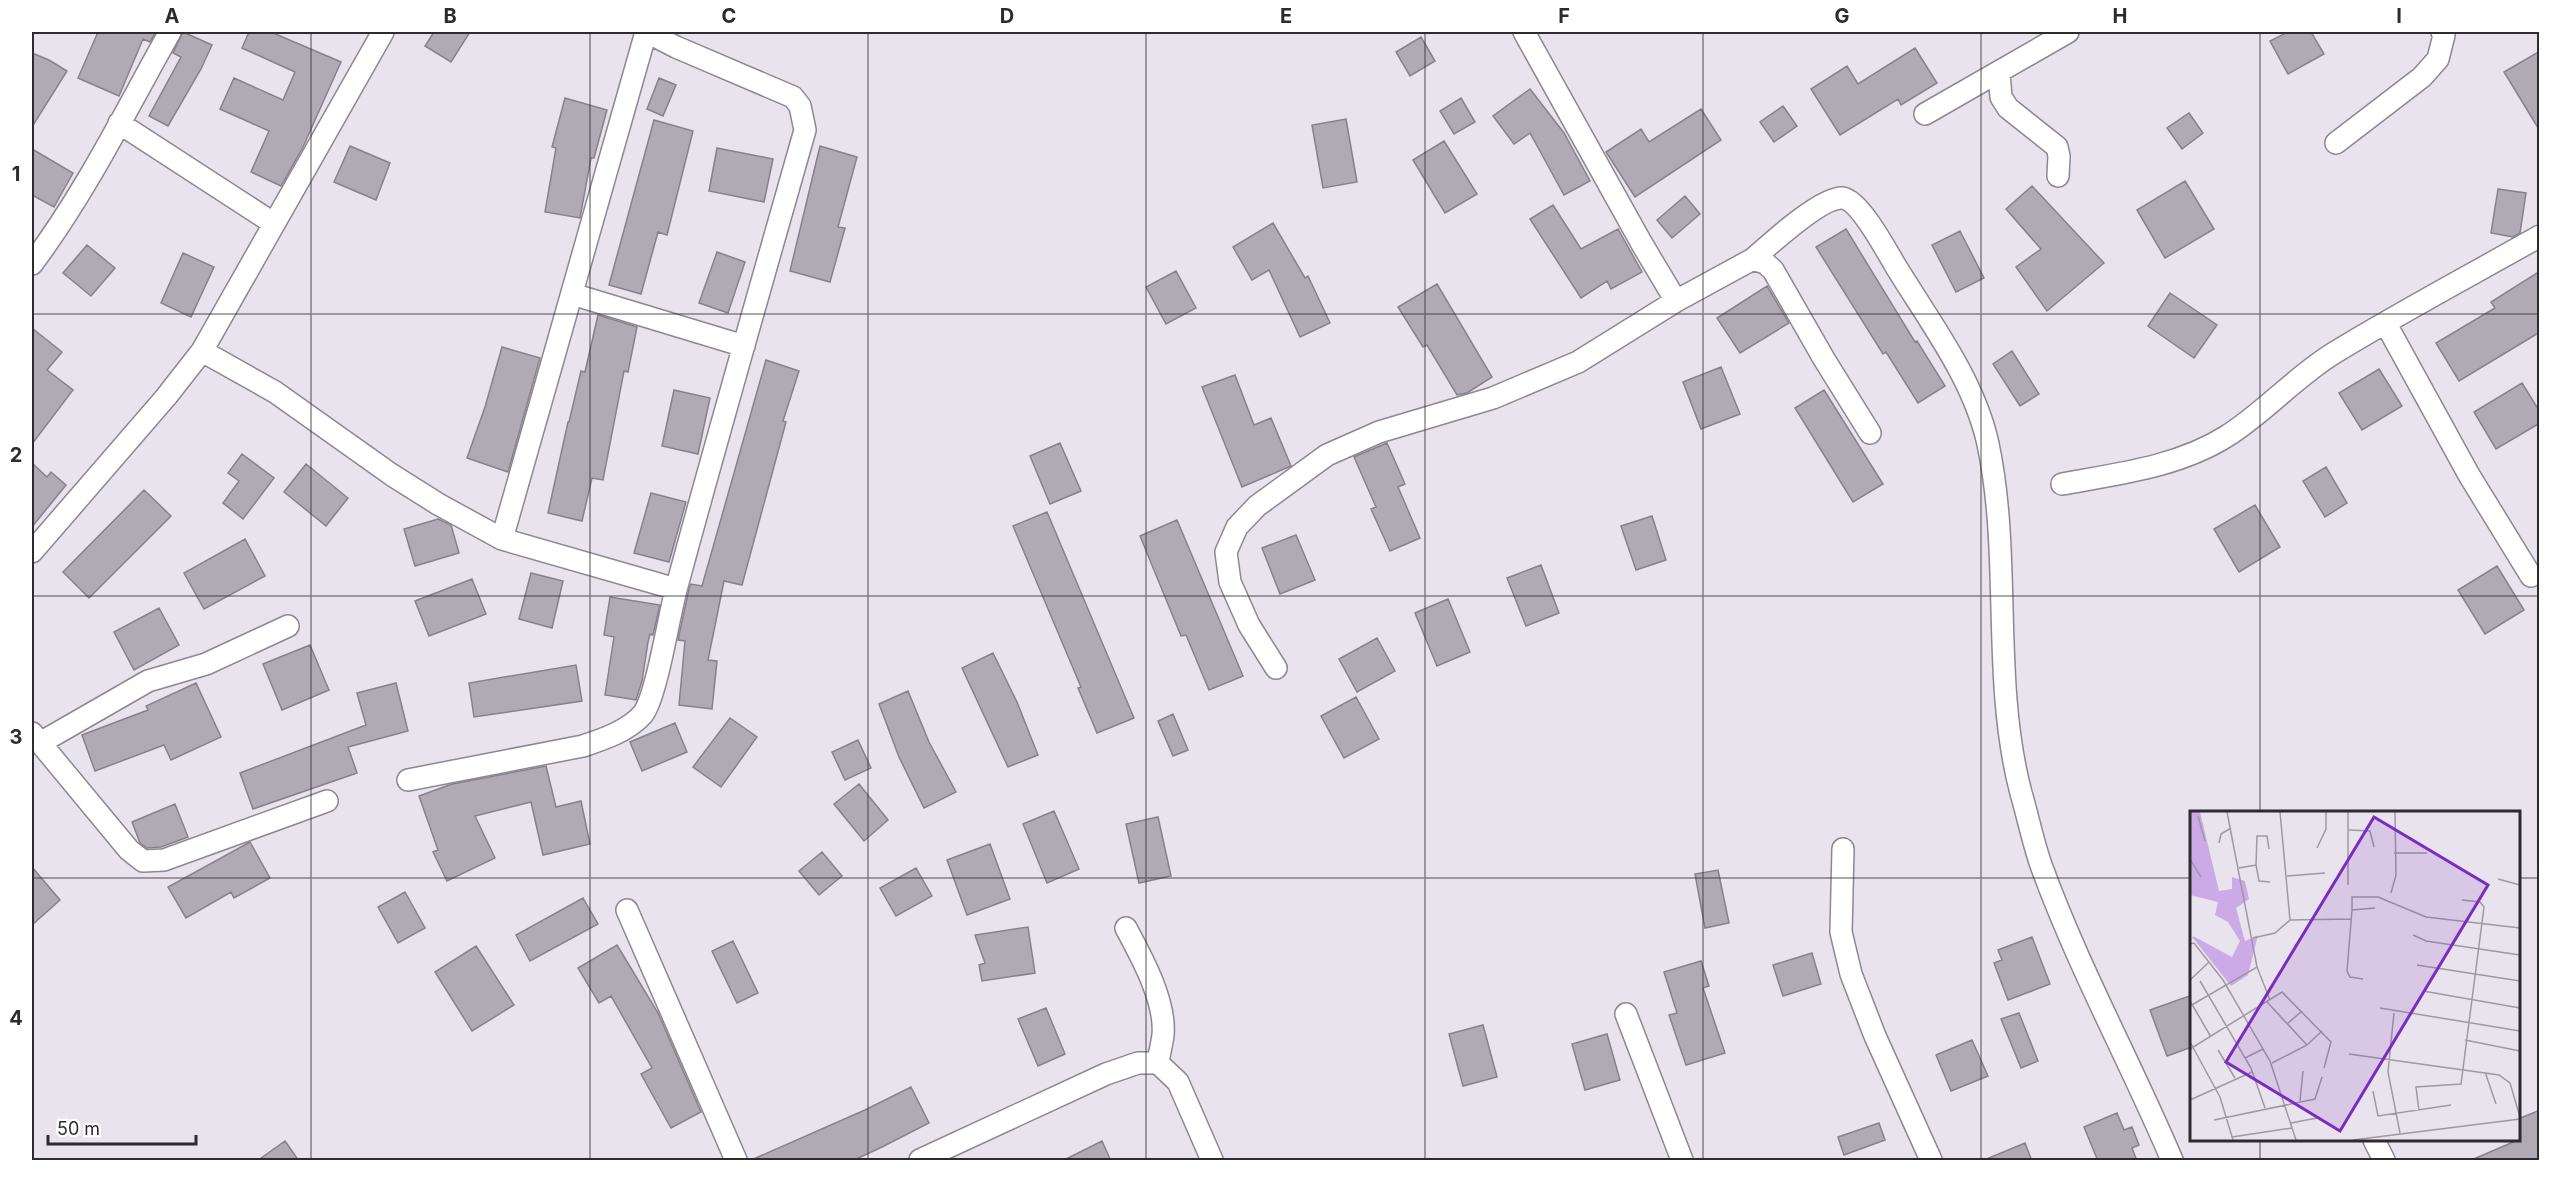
<svg xmlns="http://www.w3.org/2000/svg" width="2571" height="1192" font-family="Inter,sans-serif">
	<style>
		.building { fill: #b0aab5; stroke: #86818b; stroke-width: 1.5 }
		.lines { fill: none; stroke-linecap: round; stroke-linejoin: round }
		.minor-casing { stroke: #8d8792; stroke-width: 24 }
		.minor { stroke: #fff; stroke-width: 21 }
		.grid { fill: none; stroke: #2d2b2f; stroke-width: 1.5; stroke-opacity: 0.55 }
		.inset-road { fill: none; stroke: #9e99a2; stroke-width: 1.5 }
		.view { fill: #7b2cbf; fill-opacity: 0.15; stroke: #7b2cbf; stroke-width: 3 }
		.inset-edge { fill: none; stroke: #2d2b2f; stroke-width: 3 }
		.neatline { fill: none; stroke: #2d2b2f; stroke-width: 2 }
		.grid-label { font-size: 20px; text-anchor: middle; font-weight: bold; fill: #2d2b2f }
	</style>
	<rect width="100%" height="100%" fill="#e9e3ee"/>
	<path class="building" d="M98 32H156L150 42 143 39 119 96 78 78Z
		M183 32 212 45 201 69 168 126 149 116 181 57 173 53Z
		M249 32H271L341 62 303 147 281 186 251 172 269 131 220 109 234 78 283 100 295 72 242 48Z
		M434 32H470L451 62 425 46Z
		M2288 32H2311L2324 54 2288 74 2270 41Z
		M1421 37 1435 61 1410 76 1396 52Z
		M1915 48 1937 83 1901 105 1898 99 1840 135 1811 89 1847 66 1858 84Z
		M2540 51V131L2504 72Z
		M32 53 49 60 67 71 32 127Z
		M659 78 676 85 663 116 647 109Z
		M1530 89 1564 133 1590 181 1564 195 1530 133 1514 144 1493 116Z
		M565 98 607 110 594 158H591L580 218 545 212 556 148 552 147Z
		M1461 98 1475 122 1454 134 1440 111Z
		M1783 106 1797 126 1774 142 1760 122Z
		M1701 109 1721 140 1635 197 1606 152 1641 129 1649 142Z
		M2189 113 2203 133 2182 149 2167 128Z
		M1346 119 1357 182 1323 188 1312 125Z
		M654 120 693 131 667 235 658 232 641 294 609 285Z
		M1444 141 1477 194 1445 213 1413 160Z
		M350 146 390 163 376 200 334 182Z
		M820 146 857 157 838 227 845 228 830 282 790 271Z
		M717 148 773 159 764 202 709 191Z
		M32 149 73 173 54 207 32 195Z
		M2185 181 2214 229 2165 258 2137 210Z
		M2032 186 2104 263 2047 311 2016 267 2041 249 2006 209Z
		M2498 189 2526 193 2520 233 2513 237 2491 233Z
		M1685 196 1700 214 1672 238 1657 220Z
		M1553 205 1581 249 1618 229 1642 272 1611 289 1607 281 1581 298 1530 219Z
		M1273 223 1305 278 1308 276 1330 323 1300 337 1269 270 1252 280 1233 247Z
		M1846 229 1915 342 1917 341 1945 386 1918 403 1886 352 1883 354 1816 247Z
		M1960 231 1984 278 1956 292 1932 245Z
		M87 245 115 268 91 296 63 273Z
		M717 252 745 262 728 313 699 303Z
		M183 253 214 267 191 317 161 303Z
		M1176 271 1196 308 1166 324 1146 287Z
		M2540 271V332L2459 381 2436 343 2495 308 2491 302Z
		M1437 284 1492 377 1467 393 1457 395 1427 345 1423 347 1398 307Z
		M1767 286 1789 323 1740 353 1717 318Z
		M2170 293 2217 325 2194 358 2148 326Z
		M598 315 637 327 628 372 624 371 603 480 592 478 582 521 548 513 568 422H569L581 371 585 372Z
		M32 328 62 352 47 370 73 390 32 444Z
		M502 347 540 358 508 472 467 458 485 407Z
		M2012 351 2039 394 2020 406 1993 364Z
		M766 360 799 371 783 421 786 422 742 585 724 581 708 660 717 661 712 709 679 705 685 641 678 640 689 589 691 584 702 586Z
		M1721 367 1740 414 1701 429 1683 382Z
		M2379 369 2402 406 2362 430 2339 393Z
		M1235 375 1254 425 1271 418 1291 466 1242 487 1202 387Z
		M2522 383 2540 412V423L2496 449 2474 412Z
		M674 390 710 398 698 454 662 446Z
		M1824 390 1883 484 1853 502 1795 408Z
		M1060 443 1081 491 1050 504 1030 456Z
		M1387 443 1405 484 1398 487 1420 538 1390 551 1371 509 1376 507 1354 457Z
		M242 454 274 478 243 519 223 503 239 481 228 473Z
		M32 463 47 477 51 472 66 485 32 527Z
		M306 464 348 498 326 526 284 492Z
		M2326 467 2347 503 2325 517 2303 481Z
		M144 490 171 516 89 598 63 572Z
		M651 493 686 502 669 562 634 553Z
		M2255 505 2280 547 2239 572 2214 529Z
		M1047 512 1134 718 1097 733 1078 688 1081 687 1013 526Z
		M1652 516 1666 560 1636 570 1621 526Z
		M438 519 451 525 459 553 415 566 404 529Z
		M1177 520 1243 676 1209 690 1186 635 1181 636 1140 536Z
		M1296 535 1315 580 1280 594 1262 548Z
		M245 539 265 576 204 609 184 573Z
		M1541 565 1559 613 1526 626 1507 578Z
		M2497 566 2524 610 2485 634 2458 590Z
		M531 573 563 581 552 628 519 619Z
		M472 579 486 614 429 636 415 601Z
		M610 597 660 605 653 635 650 634 648 642 642 681 636 700 605 695 614 637 604 635Z
		M1448 599 1470 652 1437 666 1415 613Z
		M159 608 179 645 134 670 114 632Z
		M1377 638 1395 671 1357 692 1339 659Z
		M310 645 329 690 282 710 263 664Z
		M993 653 1017 702 1038 755 1008 767 962 668Z
		M576 665 582 701 474 717 469 683Z
		M196 683 221 737 171 760 164 745 95 771 82 735 148 710 146 706Z
		M396 683 408 731 348 747 357 773 253 809 240 773 366 725 357 693Z
		M908 691 929 742 956 792 924 808 899 757 879 704Z
		M1356 697 1379 739 1344 758 1321 716Z
		M1173 714 1188 750 1173 756 1158 721Z
		M730 718 757 737 721 787 693 767Z
		M675 723 687 752 642 771 630 742Z
		M858 740 871 768 845 780 832 752Z
		M546 766 556 807 581 801 590 844 543 855 531 802 475 816 495 858 447 881 433 852 438 850 419 796 452 784Z
		M859 784 888 820 864 841 834 804Z
		M175 804 188 837 161 847 147 848 140 843 132 822Z
		M1054 811 1079 869 1047 883 1023 824Z
		M1158 817 1171 876 1139 883 1126 824Z
		M250 842 270 878 234 898 231 892 186 918 168 887Z
		M990 844 1010 899 967 915 947 860Z
		M822 852 842 876 819 895 799 871Z
		M32 867 60 900 32 925Z
		M916 868 932 896 896 916 880 888Z
		M1718 870 1729 923 1705 928 1695 874Z
		M405 892 425 928 398 943 378 907Z
		M583 898 598 924 530 961 516 935Z
		M1028 927 1035 973 982 981 979 965 985 963 975 935Z
		M2032 937 2050 984 2008 1000 1994 963 2002 960 1998 950Z
		M733 941 758 993 737 1003 712 951Z
		M617 945 658 1013 701 1112 671 1128 641 1074 652 1068 611 996 599 1003 578 968Z
		M476 946 514 1005 472 1031 435 972Z
		M1812 953 1821 984 1783 996 1773 965Z
		M1701 961 1709 986 1703 988 1725 1053 1686 1065 1669 1015 1677 1013 1664 972Z
		M2192 995V1047L2167 1056 2150 1010Z
		M1046 1008 1065 1054 1038 1066 1018 1019Z
		M2019 1013 2038 1061 2021 1068 2001 1019Z
		M1483 1025 1497 1077 1463 1086 1449 1034Z
		M1607 1034 1620 1080 1585 1090 1572 1044Z
		M1972 1040 1988 1076 1951 1091 1936 1055Z
		M911 1087 929 1123 882 1147 852 1161H749L865 1110Z
		M2540 1110V1161H2469L2518 1140V1119Z
		M2117 1113 2124 1130 2132 1127 2139 1145 2132 1148 2137 1161H2098L2084 1127Z
		M1879 1123 1885 1140 1844 1155 1838 1137Z
		M285 1141 299 1161H257Z
		M1102 1141 1111 1161H1062Z
		M2025 1143 2032 1161H1984V1160Z"/>
	<g class="lines">
		<defs>
			<path id="minor" d="M1524 32 1642 244 1676 301
				M1999 73 2001 97 2008 108 2057 147 2059 156 2058 176
				M1925 114 2068 32
				M119 123 273 223
				M2336 143 2422 77 2438 59 2444 35 2442 32
				M1753 259C1769 245 1822 196 1843 198 1860 201 1886 250 1895 265 1929 321 1974 379 1988 444 2012 557 1991 680 2021 793 2028 817 2033 842 2041 865 2078 967 2130 1061 2172 1160
				M32 264C86 192 126 110 170 32
				M572 294 744 346
				M2386 324 2469 475 2531 576
				M202 351 275 392 392 475 438 504 502 539 676 589
				M2062 484C2117 474 2178 467 2227 436 2265 412 2295 377 2334 353 2401 312 2471 275 2540 236
				M502 539 646 32
				M32 552 166 397 202 351 383 32
				M1276 668 1249 625 1230 582 1226 552 1237 527 1257 506 1327 455 1379 432 1493 398 1578 362 1676 301 1753 259 1765 263 1773 270 1824 359 1870 433
				M32 733 129 850 143 861 164 860 327 801
				M40 743 148 681 206 664 288 626
				M408 780 583 746C604 739 628 731 643 714 657 695 669 614 677 586 718 434 762 282 805 130L800 106 793 97 676 47 647 32
				M1843 849 1841 932 1851 974 1875 1036 1931 1160
				M627 910 736 1160
				M1126 928C1142 958 1166 1001 1163 1035 1162 1044 1159 1054 1158 1063
				M1626 1014 1682 1160
				M2374 1140 2384 1160
				M920 1160 1106 1074 1138 1063H1158L1178 1082 1212 1160"/>
		</defs>
		<use href="#minor" class="minor-casing"/>
		<use href="#minor" class="minor"/>
	</g>
	<path class="grid" d="M311 32V1160M590 32V1160M868 32V1160M1146 32V1160M1425 32V1160M1703 32V1160M1981 32V1160M2260 32V812M32 314H2540M32 596H2540M32 878H2192M2518 878H2540M2260 1140V1160"/>
	<g transform="translate(2190 811)">
		<rect width="330" height="330" fill="#e9e3ee"/>
		<path d="M0 1H10L29 80 42 78V66L55 70 59 88 46 97 55 130 68 124 58 164 41 175 3 127 0 131 3 125 42 146 50 130 38 111 25 104 28 91 0 84Z" fill="#ccaae7"/>
		<path class="inset-road" d="M37 1 67 156M90 1 100 109M8 5 15 30M159 19 180 20 184 36M29 32 31 23 41 17M127 37 136 18V1M204 42H237M0 48 11 66M66 54 69 70 80 71M49 57 66 54 67 25H77L79 38M97 65 135 62M308 68 330 74M158 74V1M201 82 206 64 205 1M162 99V86H188L236 106 330 117M223 124 236 130 330 144M63 127 85 122 100 109 161 108M0 133 4 132 33 169 80 250 106 329M227 154 330 170M173 168 160 166 157 160 162 99 185 97M0 169 19 151M10 170 61 257 75 297M233 180 330 197M0 190 21 226M77 191 117 234M0 195 67 156 80 189M190 197 330 220M204 202 198 261 210 322M97 213 112 200M275 229 330 240M0 231 30 286 43 329M0 238 92 181 141 231 134 257M28 239 45 267M159 243 309 264 320 272 330 306M55 247 73 238M82 252 117 234 132 220M295 261 306 293M183 280 188 305 261 294M0 289 62 261M110 290 113 260M229 300 226 276 271 273 294 96 290 91 272 89M24 309 125 288 132 266M101 312 127 307M42 326 102 317M163 329 330 308"/>
		<path class="view" d="M184 6 298 74 150 320 36 251Z"/>
		<rect width="330" height="330" class="inset-edge"/>
	</g>
	<rect width="2571" height="1192" fill="none" stroke="#ffffff" stroke-width="66"/>
	<path d="M48 1135v9h148v-9" fill="none" stroke="#2d2b2f" stroke-width="3"/>
	<text x="57" y="1135" font-size="18" fill="#2d2b2f" stroke="#ffffff" stroke-width="4.5" paint-order="stroke">50 m</text>
	<rect x="33" y="33" width="2505" height="1126" class="neatline"/>
	<g class="grid-label">
		<text x="172" y="23">A</text>
		<text x="450" y="23">B</text>
		<text x="729" y="23">C</text>
		<text x="1007" y="23">D</text>
		<text x="1286" y="23">E</text>
		<text x="1564" y="23">F</text>
		<text x="1842" y="23">G</text>
		<text x="2120" y="23">H</text>
		<text x="2399" y="23">I</text>
		<text x="16" y="181">1</text>
		<text x="16" y="462">2</text>
		<text x="16" y="744">3</text>
		<text x="16" y="1025">4</text>
	</g>
</svg>
